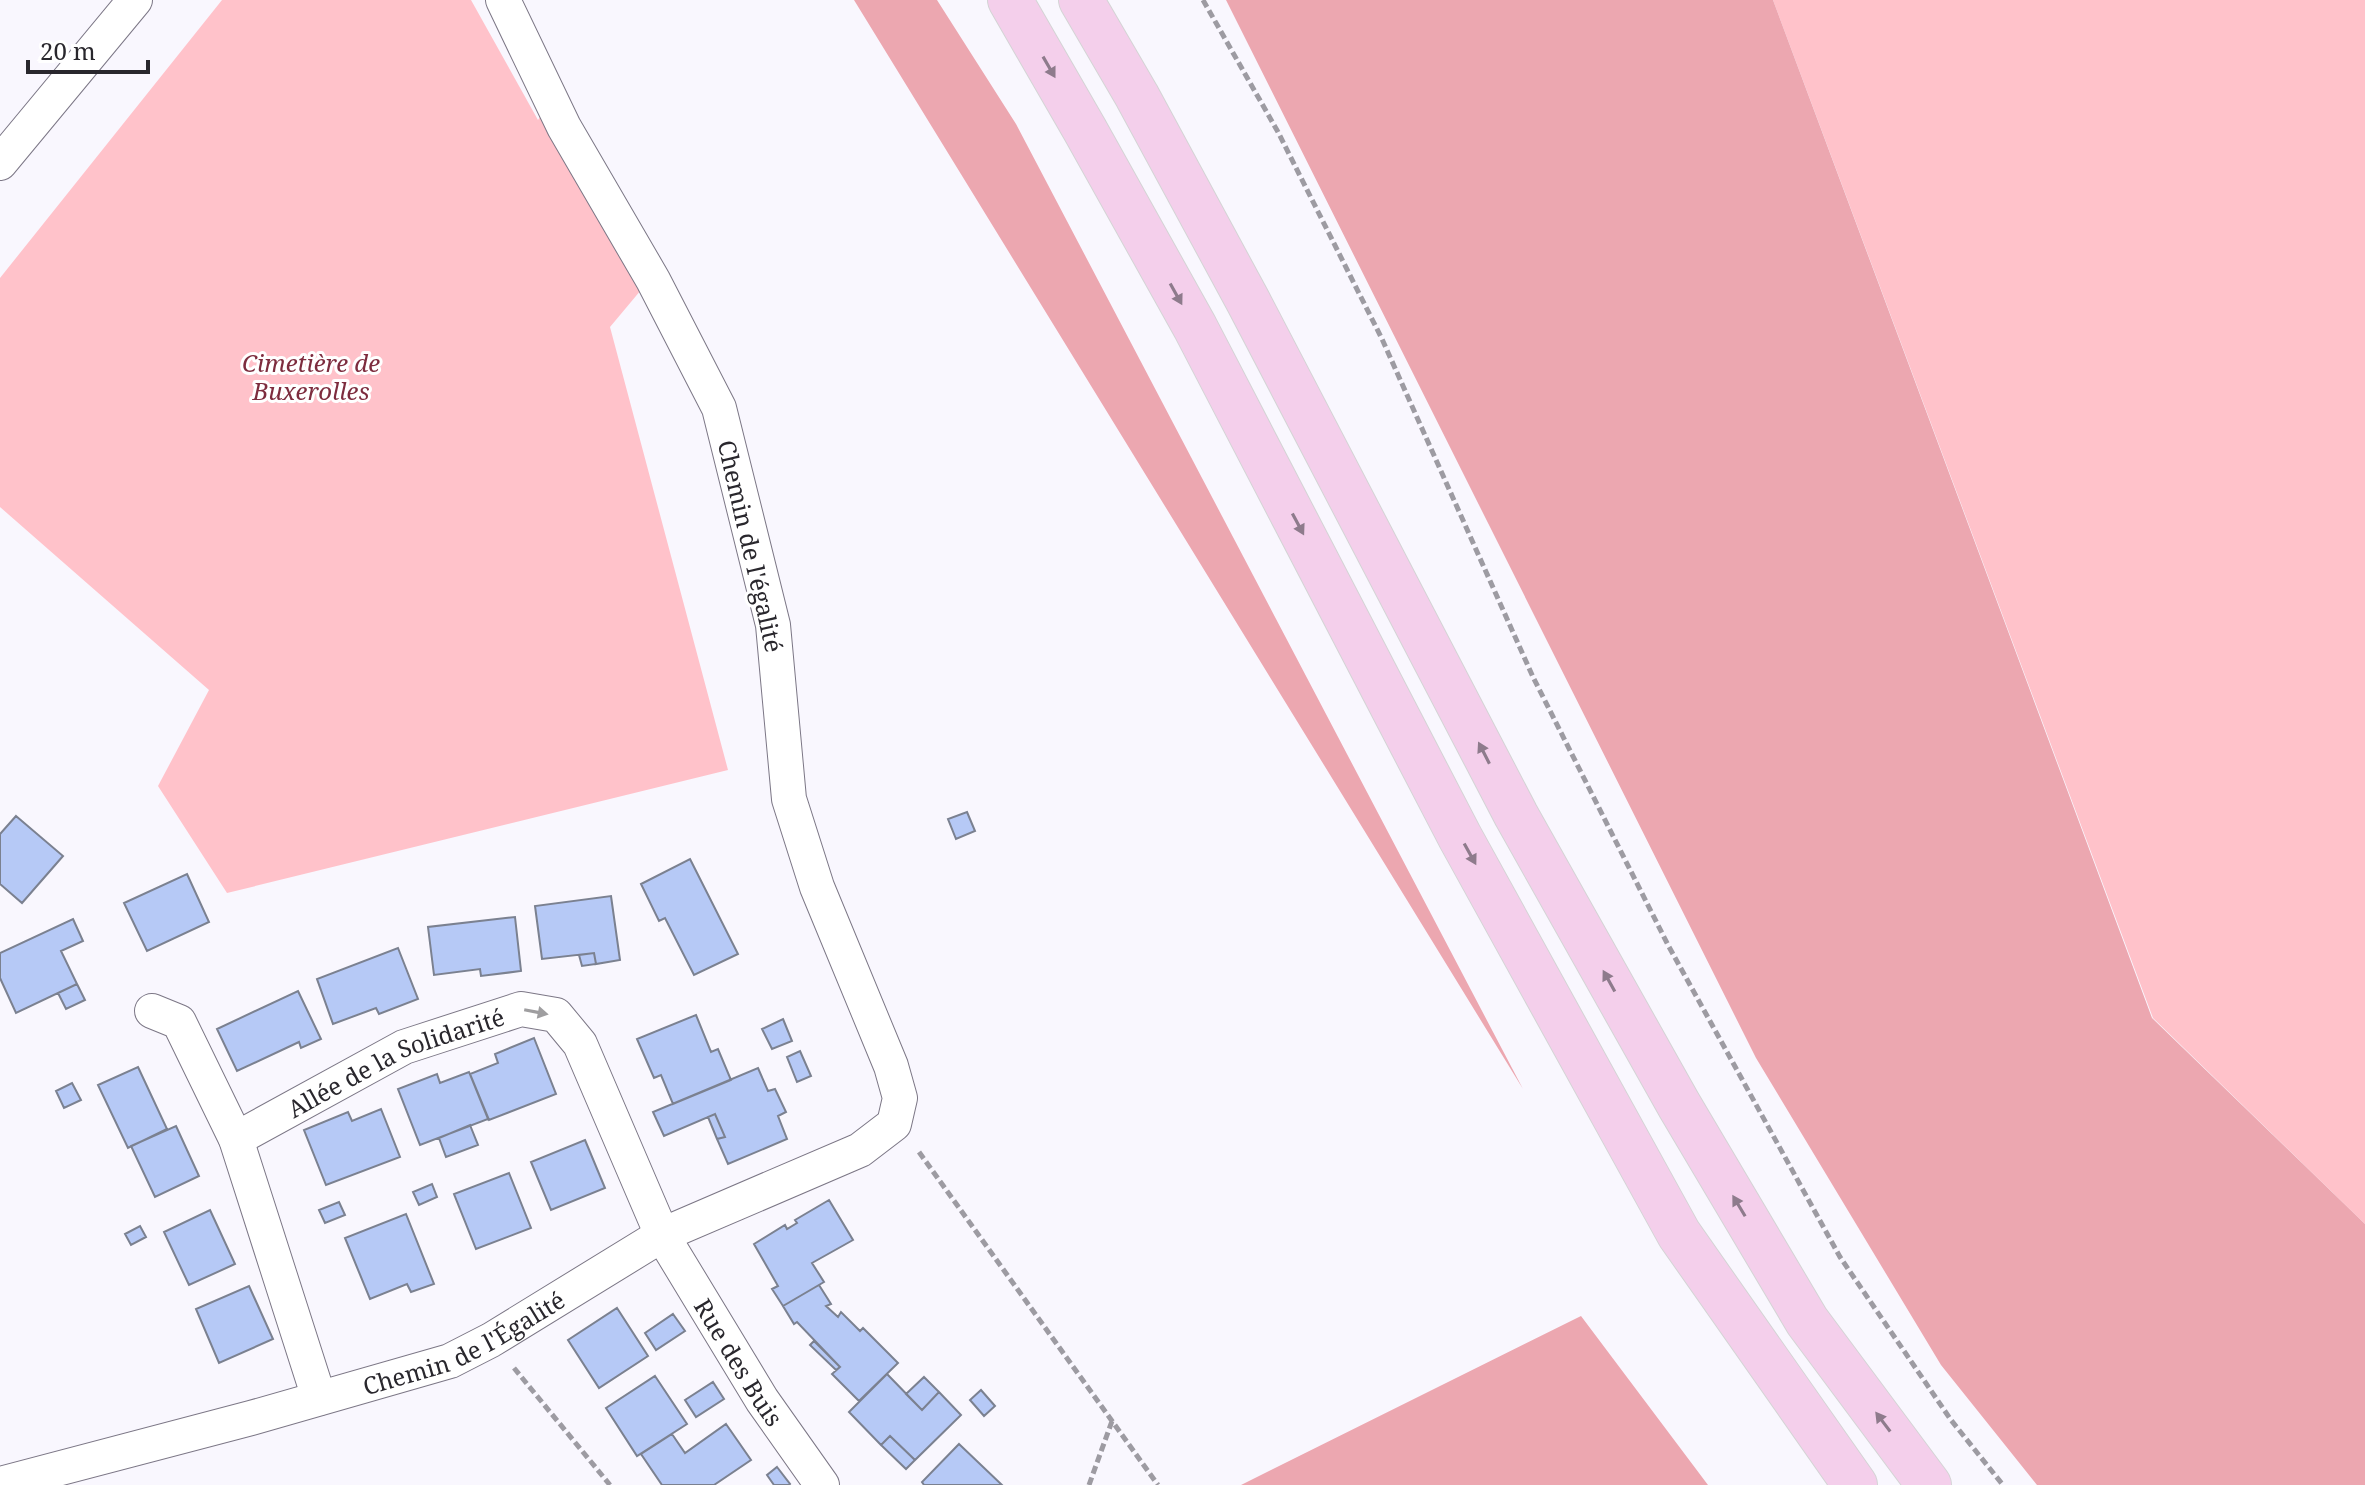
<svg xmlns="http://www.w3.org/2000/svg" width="2365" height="1485" font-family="'Noto Serif',serif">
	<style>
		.green { fill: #ffc2ca }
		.forest { fill: #eca7b0 }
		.building { fill: #b6c9f6; stroke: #7b8190; stroke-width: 2 }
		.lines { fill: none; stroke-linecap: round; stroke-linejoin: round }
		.minor-casing { stroke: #7c7786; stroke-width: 36 }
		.trunk-casing { stroke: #d4d4d5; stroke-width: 46 }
		.path { stroke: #9d9ba2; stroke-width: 5; stroke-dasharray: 8 4; stroke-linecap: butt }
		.minor { stroke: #fff; stroke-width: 34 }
		.trunk { stroke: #f4cfeb; stroke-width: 44 }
		.oneway { fill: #8e7b8c }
		.oneway2 { fill: #9f9ea0 }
		.labels { text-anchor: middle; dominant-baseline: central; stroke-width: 6; stroke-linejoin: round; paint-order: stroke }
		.park-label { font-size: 24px; font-style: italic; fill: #7d2c3e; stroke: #fff }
		.street-label { font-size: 24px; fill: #29272d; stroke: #fff }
	</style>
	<rect width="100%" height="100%" fill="#f9f7fe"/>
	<path class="green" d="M222 0H471L538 120 540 117 641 290 610 327 728 770 227 893 158 786 209 690 0 507V278Z
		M1773 0H2365V1224L2153 1018Z"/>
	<path class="forest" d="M854 0H937L1016 124 1523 1089Z
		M1226 0H1773L2152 1018 2365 1224V1485H2037L1941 1365 1756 1058Z
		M1581 1316 1708 1485H1241Z"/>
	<path class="building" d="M967 812 975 831 956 839 948 819Z
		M16 816 63 856 22 903 0 884V834Z
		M690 859 738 954 694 975 665 918 659 921 641 884Z
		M187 874 209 922 147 951 124 903Z
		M611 896 620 960 596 964 594 953 542 959 535 906Z
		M515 917 521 971 481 976 480 969 434 975 428 927Z
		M73 919 83 941 61 951 77 984 16 1013 0 978V953Z
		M398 948 418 999 379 1014 376 1008 333 1024 317 979Z
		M594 953 596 964 582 966 579 955Z
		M77 984 85 1000 66 1009 58 993Z
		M298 991 321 1039 301 1048 299 1042 237 1071 217 1029Z
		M696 1015 711 1052 718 1049 731 1080 673 1104 661 1075 654 1078 637 1039Z
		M783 1019 792 1041 772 1049 762 1029Z
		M534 1038 556 1094 489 1120 470 1074 498 1063 495 1054Z
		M800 1051 811 1076 797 1082 787 1057Z
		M138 1067 167 1129 128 1148 98 1085Z
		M758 1068 768 1091 775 1089 786 1112 778 1116 787 1139 728 1164 717 1139 725 1137 715 1114 664 1136 653 1112Z
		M469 1072 488 1119 420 1145 398 1089 437 1074 440 1083Z
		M72 1083 81 1100 64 1108 56 1091Z
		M381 1109 400 1157 326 1185 304 1130 348 1112 352 1121Z
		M715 1114 725 1137 717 1139 708 1117Z
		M470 1125 478 1145 446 1157 439 1138Z
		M176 1126 199 1176 155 1197 131 1146Z
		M585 1140 605 1188 551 1210 531 1162Z
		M509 1173 531 1228 476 1249 454 1194Z
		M432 1184 437 1197 419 1205 413 1192Z
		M829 1200 853 1240 812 1263 824 1282 783 1306 772 1289 778 1286 754 1244 785 1225 787 1229 797 1223 795 1220Z
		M339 1202 345 1215 325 1223 319 1210Z
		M210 1210 235 1264 189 1285 164 1232Z
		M406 1214 434 1284 411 1292 407 1284 370 1299 345 1238Z
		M140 1226 146 1237 131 1245 125 1234Z
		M819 1285 831 1304 826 1306 838 1317 841 1312 860 1331 863 1328 898 1363 859 1401 832 1374 840 1367 797 1322 794 1324 783 1306Z
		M249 1286 273 1339 219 1363 196 1309Z
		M617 1308 648 1356 599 1388 568 1340Z
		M673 1314 685 1331 656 1350 645 1333Z
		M814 1341 840 1367 836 1370 810 1345Z
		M887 1374 922 1410 939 1392 961 1415 915 1460 890 1436 881 1445 849 1412Z
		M655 1376 687 1424 637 1456 606 1408Z
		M924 1377 939 1392 922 1410 906 1394Z
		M713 1382 724 1399 696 1417 685 1400Z
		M981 1390 995 1406 984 1416 970 1400Z
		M726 1424 751 1460 714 1485H662L641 1454 672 1434 685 1453Z
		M890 1436 915 1460 906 1469 881 1445Z
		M959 1444 1002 1485H924L922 1482Z
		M777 1467 790 1484 789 1485H774L767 1475Z"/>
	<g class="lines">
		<defs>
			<g id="minor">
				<path d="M0 163 135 0"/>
				<path d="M152 1011 179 1022 236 1139 319 1398"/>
				<path id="s1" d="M236 1139 404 1047 521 1009 556 1015 580 1044 662 1235 762 1400 822 1485"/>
				<path id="s2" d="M0 1484 251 1418 450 1361 491 1340 662 1235 860 1150 894 1124 900 1098 891 1066 817 887 789 799 773 625 719 408 653 280 564 127 503 0"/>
			</g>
			<path id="trunk" d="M1010 0 1085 130 1195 327 1460 837 1679 1234 1855 1485
				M1081 0 1137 96 1248 301 1516 815 1679 1105 1807 1321 1929 1485"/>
		</defs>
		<use href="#minor" class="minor-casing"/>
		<use href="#trunk" class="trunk-casing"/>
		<path class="path" d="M1203 0 1278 132 1382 339 1533 677 1668 945 1840 1257 1951 1420 2003 1485
			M919 1152 1158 1485
			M514 1368 610 1485
			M1089 1485 1112 1421"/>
		<use href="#minor" class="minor"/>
		<use href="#trunk" class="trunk"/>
	</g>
	<defs><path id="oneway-solid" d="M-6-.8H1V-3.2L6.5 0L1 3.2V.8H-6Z" transform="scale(2)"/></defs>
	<g class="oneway">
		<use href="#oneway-solid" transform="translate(1049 67) rotate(60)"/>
		<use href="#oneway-solid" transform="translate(1176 294) rotate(61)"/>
		<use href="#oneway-solid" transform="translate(1298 524) rotate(62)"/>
		<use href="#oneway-solid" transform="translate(1484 753) rotate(-117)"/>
		<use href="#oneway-solid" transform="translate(1470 854) rotate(61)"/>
		<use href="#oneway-solid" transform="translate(1609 981) rotate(-119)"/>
		<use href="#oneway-solid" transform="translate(1739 1206) rotate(-121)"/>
		<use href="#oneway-solid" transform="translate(1883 1422) rotate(-127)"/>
	</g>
	<use class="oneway2" href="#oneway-solid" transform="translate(536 1012) rotate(11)"/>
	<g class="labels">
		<g class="park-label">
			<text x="311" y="362">Cimetière de<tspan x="311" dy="28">Buxerolles</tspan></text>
		</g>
		<g class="street-label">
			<text transform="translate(751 546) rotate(77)">Chemin de l'égalité</text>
			<text stroke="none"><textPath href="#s1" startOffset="178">Allée de la Solidarité</textPath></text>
			<text stroke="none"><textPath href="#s2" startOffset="486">Chemin de l'Égalité</textPath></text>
			<text stroke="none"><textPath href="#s1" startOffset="744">Rue des Buis</textPath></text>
		</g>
	</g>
	<path d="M28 60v12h120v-12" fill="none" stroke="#29272d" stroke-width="4"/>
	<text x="40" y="60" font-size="24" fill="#29272d" stroke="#ffffff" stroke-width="6" paint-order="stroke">20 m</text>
</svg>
